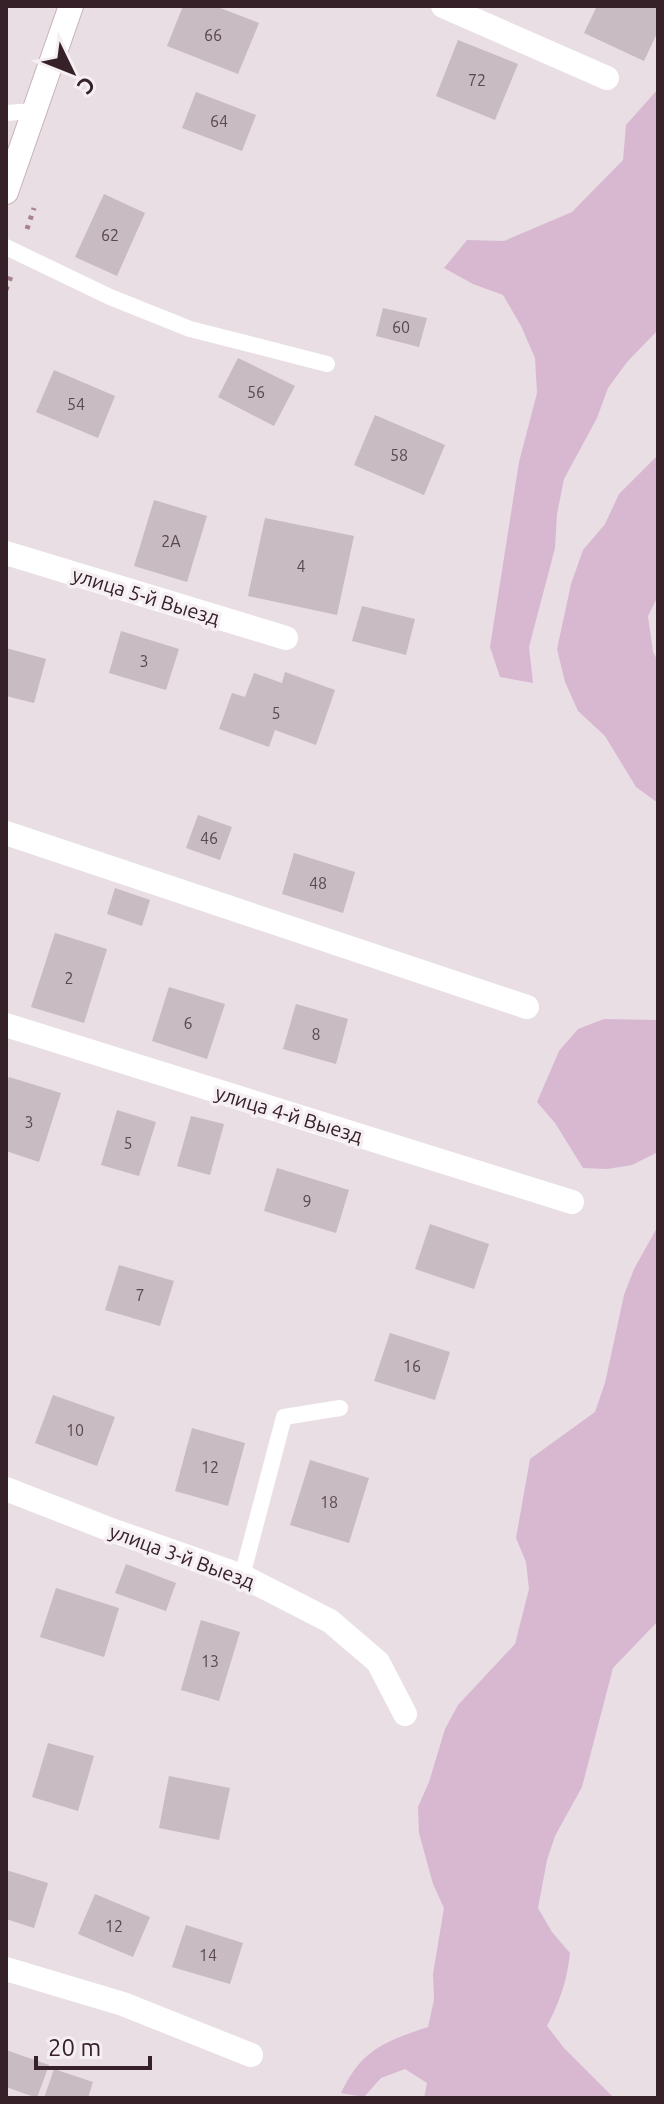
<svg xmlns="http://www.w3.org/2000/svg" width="664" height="2104" font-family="Ubuntu,sans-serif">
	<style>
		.green { fill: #d8b8d1 }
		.building { fill: #c8bbc2 }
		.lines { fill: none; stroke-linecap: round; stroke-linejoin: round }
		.secondary-casing { stroke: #c7b2bb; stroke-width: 26 }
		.path { stroke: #a98190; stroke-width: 5; stroke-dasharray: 4 6; stroke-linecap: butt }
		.lane { stroke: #fff; stroke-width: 16 }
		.street { stroke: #fff; stroke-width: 24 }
		.secondary { stroke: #fff; stroke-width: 24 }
		.labels { text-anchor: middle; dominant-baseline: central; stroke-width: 7; stroke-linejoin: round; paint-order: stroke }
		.number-label { font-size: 16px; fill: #5a484e }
		.street-label { font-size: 20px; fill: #362128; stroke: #f5eef2 }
	</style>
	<rect width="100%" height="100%" fill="#e8dee3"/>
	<path class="green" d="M658 89V330L627 362 608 388 597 418 564 479 557 514 555 548 529 647 533 683 500 677 490 647 519 462 537 393 535 358 521 326 503 295 473 284 444 268 467 240 504 241 572 212 623 160 626 125Z
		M658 455V596L648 616 653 652 658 661V803L636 787 605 736 578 711 565 682 557 649 571 584 583 550 605 524 619 494Z
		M604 1019 658 1020V1152L632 1165 607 1169 583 1168 555 1123 537 1102 559 1051 578 1029Z
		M658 1226V1621L613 1668 582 1787 555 1836 547 1860 538 1908 552 1932 570 1953C567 1981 560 2001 547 2026L564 2048 614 2098H424L427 2083 405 2069 381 2078 364 2097 341 2093C362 2049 384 2042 428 2027L434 2000 433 1974 444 1908 433 1884 419 1833 418 1807 429 1782 445 1729 458 1705 515 1644 529 1589 526 1562 516 1538 530 1459 595 1412 605 1383 624 1295 634 1269Z"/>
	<path class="building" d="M183 6H215L259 23 238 74 167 46Z
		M597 6H658V31L644 61 584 33Z
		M458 40 518 64 495 120 436 96Z
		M196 92 256 115 242 151 182 128Z
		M104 194 145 213 117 276 75 257Z
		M383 308 427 318 419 347 376 336Z
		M238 358 295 386 274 426 218 397Z
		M54 370 115 396 98 438 36 412Z
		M375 415 445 445 424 495 354 465Z
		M154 500 207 516 187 582 134 566Z
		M265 518 354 536 337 615 248 596Z
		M362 606 415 619 406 655 352 641Z
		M121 631 179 649 166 690 109 673Z
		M6 648 46 659 34 703 6 696Z
		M285 672 335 690 316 745 275 730 269 747 219 729 232 693 245 697 254 673 282 683Z
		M198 815 232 827 220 860 186 848Z
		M294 853 355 872 343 913 282 894Z
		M115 888 150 900 142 926 107 914Z
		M55 933 107 949 84 1023 31 1007Z
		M169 987 225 1004 207 1059 152 1041Z
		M296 1004 348 1019 336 1064 283 1049Z
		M9 1077 61 1093 39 1162 6 1151V1085Z
		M117 1110 156 1122 139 1176 101 1165Z
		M191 1116 224 1124 210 1175 177 1166Z
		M277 1168 349 1190 336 1233 264 1211Z
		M430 1224 489 1244 474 1289 415 1269Z
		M119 1265 174 1281 160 1326 105 1310Z
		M390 1333 450 1352 435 1400 374 1381Z
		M53 1395 115 1417 97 1466 35 1443Z
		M192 1428 245 1443 228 1506 175 1491Z
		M310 1460 369 1478 349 1543 290 1525Z
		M126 1564 176 1583 166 1611 115 1593Z
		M56 1588 119 1608 104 1657 40 1637Z
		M201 1620 240 1632 219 1701 181 1690Z
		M48 1743 94 1756 78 1811 32 1797Z
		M169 1776 230 1788 219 1840 159 1828Z
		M6 1870 48 1883 34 1928 6 1919Z
		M95 1894 150 1917 133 1957 78 1934Z
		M186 1925 243 1943 230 1984 172 1967Z
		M6 2050 49 2065 37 2098 6 2087Z
		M54 2069 93 2082 88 2098H44Z"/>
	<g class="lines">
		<defs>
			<path id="secondary" d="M6 192 71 6"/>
		</defs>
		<use href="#secondary" class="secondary-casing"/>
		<path class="path" d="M27 229 34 208
			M6 290 11 276"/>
		<path class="lane" d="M6 113 34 111
			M6 247 110 297 190 329 327 364
			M242 1576 284 1417 340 1408"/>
		<path class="street" d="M443 6 607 78
			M6 553 286 638
			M6 833 527 1007
			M6 1025 572 1202
			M6 1489 106 1528 242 1576 330 1621 378 1662 405 1714
			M6 1969 123 2004 251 2055"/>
		<use href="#secondary" class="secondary"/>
	</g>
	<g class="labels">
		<g class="number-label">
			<text x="213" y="35">66</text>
			<text x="477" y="80">72</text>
			<text x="219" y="121">64</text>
			<text x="110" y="235">62</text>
			<text x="401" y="327">60</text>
			<text x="256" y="392">56</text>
			<text x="76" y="404">54</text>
			<text x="399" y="455">58</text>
			<text x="171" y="541">2А</text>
			<text x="301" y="566">4</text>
			<text x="144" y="661">3</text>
			<text x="276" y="713">5</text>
			<text x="209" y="838">46</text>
			<text x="318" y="883">48</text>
			<text x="69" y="978">2</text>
			<text x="188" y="1023">6</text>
			<text x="316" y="1034">8</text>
			<text x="29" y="1122">3</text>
			<text x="128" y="1143">5</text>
			<text x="307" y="1201">9</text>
			<text x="140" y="1295">7</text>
			<text x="412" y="1366">16</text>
			<text x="75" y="1430">10</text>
			<text x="210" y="1467">12</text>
			<text x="329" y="1502">18</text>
			<text x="210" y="1661">13</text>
			<text x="114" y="1926">12</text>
			<text x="208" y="1955">14</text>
		</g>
		<g class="street-label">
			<text transform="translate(146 596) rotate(17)">улица 5-й Выезд</text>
			<text transform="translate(289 1114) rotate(17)">улица 4-й Выезд</text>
			<text transform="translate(182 1556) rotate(20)">улица 3-й Выезд</text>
		</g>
	</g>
	<rect width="664" height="2104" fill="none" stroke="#362128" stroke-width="16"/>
	<g transform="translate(72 72) rotate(133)" stroke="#f5eef2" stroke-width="6" paint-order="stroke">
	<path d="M0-6L14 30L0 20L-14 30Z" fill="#362128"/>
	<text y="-12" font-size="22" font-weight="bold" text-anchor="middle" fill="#362128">С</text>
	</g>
	<path d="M36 2056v12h114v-12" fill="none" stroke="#362128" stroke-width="4"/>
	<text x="48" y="2056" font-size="24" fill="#362128" stroke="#f5eef2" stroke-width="6" paint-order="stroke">20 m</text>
</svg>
